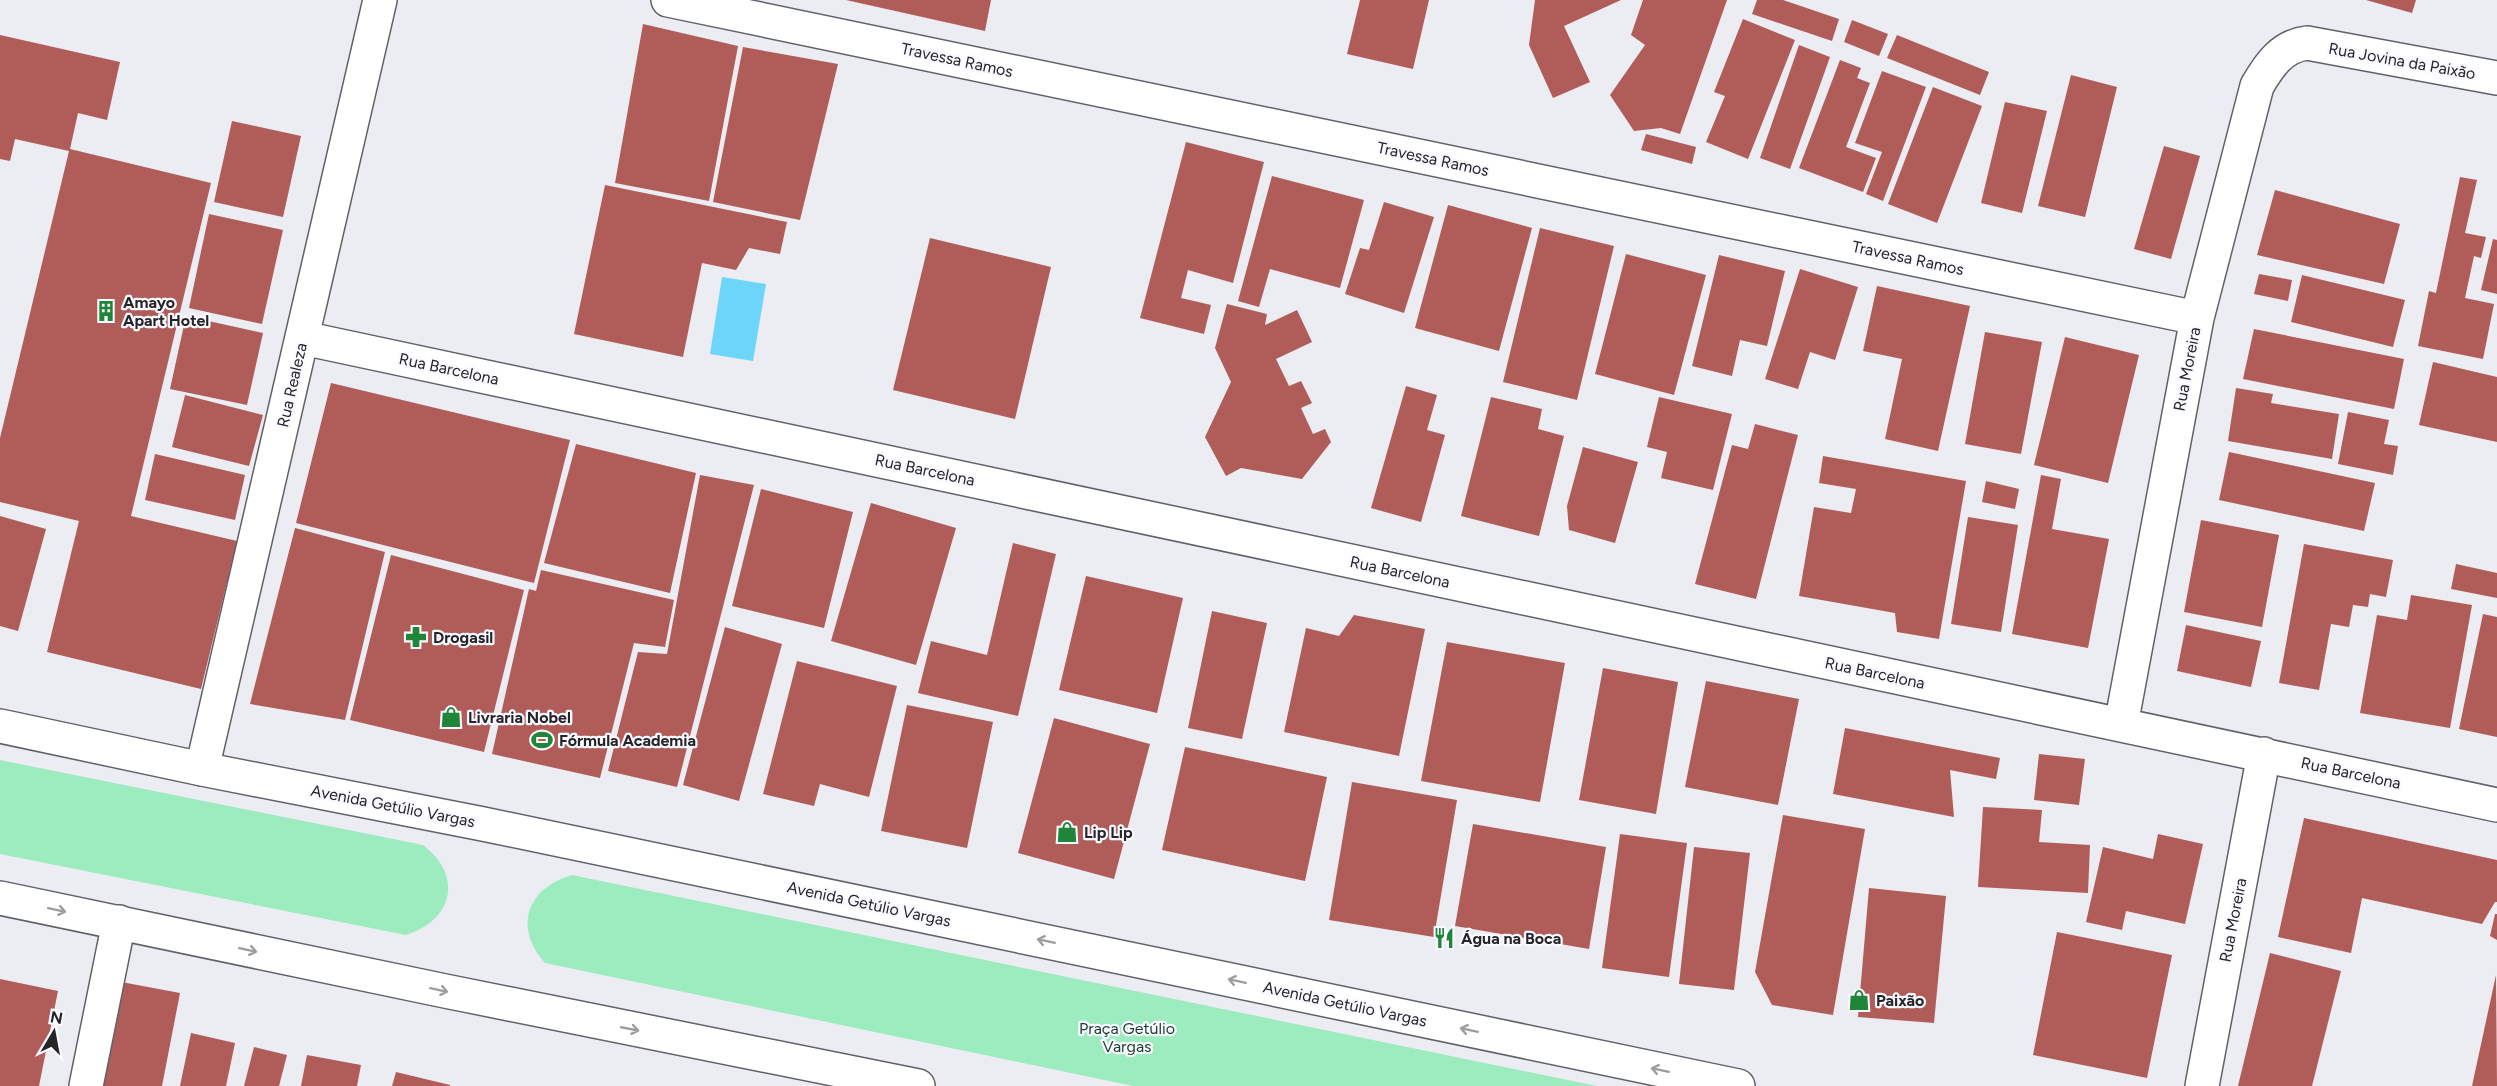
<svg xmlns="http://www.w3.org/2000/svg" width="2497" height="1086" font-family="Figtree,sans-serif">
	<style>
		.green { fill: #9decc0 }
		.water { fill: #6dd5f9 }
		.building { fill: #b05d59 }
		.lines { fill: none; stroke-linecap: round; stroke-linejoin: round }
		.minor-casing { stroke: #616167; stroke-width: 36 }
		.primary-casing { stroke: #616167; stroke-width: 36 }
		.minor { stroke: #fff; stroke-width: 33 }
		.primary { stroke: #fff; stroke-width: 33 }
		.oneway { stroke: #9d9d9e }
		.labels { text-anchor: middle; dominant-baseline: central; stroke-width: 4.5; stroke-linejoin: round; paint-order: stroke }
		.street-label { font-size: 16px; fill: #252528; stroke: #f9f9ff }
		.poi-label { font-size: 16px; font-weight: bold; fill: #252528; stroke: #f9f9ff; text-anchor: start }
		.park-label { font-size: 16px; fill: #183e2b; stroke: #f9f9ff }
	</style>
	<rect width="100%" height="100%" fill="#ececf3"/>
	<path class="green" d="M0 760 423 845C463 875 454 920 406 935L0 854Z
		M572 875 1597 1086H1133L545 963C513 927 527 888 572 875Z"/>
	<path class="water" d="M722 277 766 284 753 361 710 354Z"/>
	<path class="building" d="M846 0H991L985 31Z
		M1360 0H1429L1413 69 1347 54Z
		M1535 0H1621L1564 26 1590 82 1553 98 1529 45Z
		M1643 0H1727L1680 134 1661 128 1634 131 1610 95 1645 45 1631 35Z
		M1757 0H1783L1839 19 1832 41 1752 14Z
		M2366 0H2416L2412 13Z
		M1743 19 1795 40 1748 159 1706 142 1725 96 1714 92Z
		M1852 20 1888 34 1879 56 1844 42Z
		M643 24 738 46 709 201 615 183Z
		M0 35 120 62 107 120 78 113 70 149 211 183 131 516 237 541 201 689 47 652 79 521 0 502V438L69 151 15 139 10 161 0 159Z
		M1897 35 1989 72 1980 95 1887 58Z
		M1799 45 1830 57 1790 169 1760 158Z
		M743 47 838 64 800 220 713 202Z
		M1840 60 1861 68 1857 78 1870 83 1846 147 1876 158 1863 192 1799 168Z
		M1882 71 1926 87 1883 201 1866 194 1882 152 1855 143Z
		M2071 75 2117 87 2085 217 2038 206Z
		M1933 87 1982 106 1937 223 1888 204Z
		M2005 102 2047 111 2022 213 1981 203Z
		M232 121 301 136 283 217 214 202Z
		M1646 134 1696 147 1692 164 1641 150Z
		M1186 142 1264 162 1233 283 1188 270 1181 298 1211 305 1204 334 1140 318Z
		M2164 146 2200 156 2171 259 2134 249Z
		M1272 176 1364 200 1340 288 1270 269 1259 307 1238 301Z
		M2460 177 2477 180 2465 233 2486 237 2481 258 2474 256 2465 298 2494 304 2483 359 2418 346 2429 291 2436 293Z
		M605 185 787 222 780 254 749 248 736 270 702 263 683 357 574 334Z
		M2275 190 2400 224 2384 284 2257 255Z
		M1384 202 1434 217 1404 313 1345 294 1360 248 1369 250Z
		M1448 205 1532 228 1499 351 1415 328Z
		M209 214 283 230 262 324 189 308Z
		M1540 228 1614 246 1577 400 1503 382Z
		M930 238 1051 267 1015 419 893 390Z
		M2493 239 2497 240V294L2481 290Z
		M1626 254 1706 275 1674 395 1595 374Z
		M1719 255 1785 271 1767 346 1740 340 1732 376 1692 366Z
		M1800 269 1858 287 1835 360 1810 352 1798 389 1765 379Z
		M2259 274 2292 280 2288 301 2254 294Z
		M2302 275 2405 300 2393 347 2291 322Z
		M1877 286 1970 306 1938 451 1885 439 1902 359 1863 351Z
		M1227 304 1267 314 1265 325 1297 310 1312 342 1276 359 1289 386 1301 381 1312 403 1301 408 1313 434 1325 429 1331 442 1302 479 1241 468 1226 476 1205 437 1231 382 1215 348Z
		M186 316 263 333 247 405 170 389Z
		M2254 329 2404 359 2394 409 2243 379Z
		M1985 332 2042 342 2021 454 1965 444Z
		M2065 337 2139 355 2108 483 2034 465Z
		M2433 362 2497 377V442L2419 425Z
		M331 383 570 440 534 583 296 523Z
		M1406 386 1437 395 1427 430 1445 435 1421 522 1371 508Z
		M2236 388 2273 394 2271 403 2339 414 2332 459 2228 441Z
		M185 395 263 415 249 466 172 447Z
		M1491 397 1542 409 1538 429 1564 436 1539 536 1461 516Z
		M1659 397 1732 414 1713 490 1661 478 1667 452 1647 447Z
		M2348 412 2389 420 2384 444 2398 446 2393 475 2338 464Z
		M1755 424 1798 435 1756 599 1695 584 1732 445 1748 449Z
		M576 444 696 473 670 593 544 563Z
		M1583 447 1638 462 1615 543 1569 530 1567 506Z
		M2229 452 2375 483 2364 531 2219 500Z
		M155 454 245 475 235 520 145 500Z
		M1823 456 1966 481 1939 639 1897 632 1895 613 1799 596 1814 507 1851 513 1856 489 1819 483Z
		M700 475 754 485 677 787 608 771 638 652 667 654Z
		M2041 475 2061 479 2052 529 2109 539 2088 648 2012 634Z
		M1986 481 2019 489 2015 509 1982 502Z
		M761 489 853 512 824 628 732 606Z
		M871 503 956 528 916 665 831 641Z
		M0 516 46 529 18 631 0 626Z
		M1968 517 2018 525 2001 632 1951 624Z
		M2201 520 2279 535 2262 627 2184 612Z
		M295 528 385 552 345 720 250 704Z
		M1013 543 1056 554 1018 716 918 693 931 641 987 655Z
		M2304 544 2393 560 2386 597 2370 594 2368 607 2353 605 2349 627 2331 624 2319 690 2279 683Z
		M391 555 524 590 484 752 350 720Z
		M2456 564 2497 573V598L2451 589Z
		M541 570 674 600 665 647 634 643 600 778 492 754 529 589 536 591Z
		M1086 576 1183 598 1157 713 1059 690Z
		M2411 595 2472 605 2450 728 2360 713 2377 615 2407 620Z
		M1212 611 1267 623 1242 739 1188 728Z
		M2483 614 2497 617V737L2459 729Z
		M1354 615 1425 629 1399 756 1284 732 1306 628 1339 636Z
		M2186 625 2261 641 2251 687 2177 671Z
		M725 627 782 644 739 801 683 785Z
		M1447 642 1565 663 1540 802 1421 781Z
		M797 661 897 686 869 797 820 784 814 806 763 794Z
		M1603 668 1678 682 1656 814 1579 800Z
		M1706 681 1799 699 1778 805 1685 787Z
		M907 705 993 722 967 848 881 831Z
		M1054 718 1150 744 1114 879 1018 853Z
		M1845 728 2000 758 1996 779 1950 770 1954 817 1833 794Z
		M1185 747 1327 777 1305 881 1162 850Z
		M2039 754 2085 759 2079 805 2034 800Z
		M1352 782 1457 800 1434 937 1329 920Z
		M1983 807 2042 810 2039 842 2090 845 2088 893 1978 887Z
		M1783 815 1865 829 1833 1015 1772 1005 1755 972Z
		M2304 818 2497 860V902H2495L2482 924 2362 898 2351 953 2278 937Z
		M1473 824 1606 847 1589 949 1455 926Z
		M1620 834 1687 843 1669 977 1602 968Z
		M2158 834 2203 844 2185 924 2126 911 2122 930 2086 922 2103 847 2153 859Z
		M1694 847 1750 853 1734 990 1679 984Z
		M1869 888 1946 896 1934 1023 1858 1017Z
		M2495 914H2497V940L2490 936Z
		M2057 932 2172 955 2147 1078 2033 1055Z
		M2270 953 2341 971 2312 1086H2238Z
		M2496 975 2497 1086H2472Z
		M0 979 58 991 39 1086H0Z
		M116 981 180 993 162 1086H96Z
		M191 1033 235 1043 226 1086H180Z
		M254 1047 287 1055 279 1086H244Z
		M307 1055 361 1065 357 1086H301Z
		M396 1072 450 1085V1086H392Z"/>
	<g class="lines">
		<defs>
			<path id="minor" d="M668 0 2197 318
				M303 338 2497 805
				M2121 725 2197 318 2257 86C2269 65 2282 46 2307 43L2497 78
				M202 769 380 0
				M86 1086 119 922
				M2202 1086 2264 754"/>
			<path id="primary" d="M0 726 202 769 483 824 1738 1086
				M0 898 445 991 918 1086"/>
		</defs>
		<use href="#minor" class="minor-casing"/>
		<use href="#primary" class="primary-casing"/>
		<use href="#minor" class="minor"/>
		<use href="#primary" class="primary"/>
	</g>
	<defs><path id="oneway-shaft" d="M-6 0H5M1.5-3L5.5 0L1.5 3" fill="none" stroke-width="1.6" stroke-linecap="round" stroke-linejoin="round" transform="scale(1.5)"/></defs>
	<g class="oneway">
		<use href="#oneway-shaft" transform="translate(57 910) rotate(12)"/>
		<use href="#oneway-shaft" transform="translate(1046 941) rotate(-168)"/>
		<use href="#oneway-shaft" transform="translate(248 950) rotate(12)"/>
		<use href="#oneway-shaft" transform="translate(1237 981) rotate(-168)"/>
		<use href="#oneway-shaft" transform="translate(439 990) rotate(12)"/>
		<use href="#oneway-shaft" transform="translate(630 1029) rotate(11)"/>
		<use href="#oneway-shaft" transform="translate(1469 1030) rotate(-168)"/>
		<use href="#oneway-shaft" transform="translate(1660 1070) rotate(-168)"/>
	</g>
	<defs>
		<symbol id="building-bare" viewBox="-9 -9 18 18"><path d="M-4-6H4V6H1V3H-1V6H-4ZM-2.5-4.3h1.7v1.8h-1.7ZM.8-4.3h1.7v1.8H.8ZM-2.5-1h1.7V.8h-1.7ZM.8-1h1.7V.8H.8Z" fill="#1f8539" stroke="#f9f9ff" stroke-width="2.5" paint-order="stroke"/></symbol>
		<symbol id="pharmacy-bare" viewBox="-9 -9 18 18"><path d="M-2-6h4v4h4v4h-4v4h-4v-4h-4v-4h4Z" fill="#1f8539" stroke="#f9f9ff" stroke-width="2.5" paint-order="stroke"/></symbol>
		<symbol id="shop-bare" viewBox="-9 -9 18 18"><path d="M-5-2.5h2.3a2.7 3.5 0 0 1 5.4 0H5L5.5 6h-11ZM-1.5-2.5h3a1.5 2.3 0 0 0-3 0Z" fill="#1f8539" stroke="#f9f9ff" stroke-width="2.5" paint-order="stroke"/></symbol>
		<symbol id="stadium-bare" viewBox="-9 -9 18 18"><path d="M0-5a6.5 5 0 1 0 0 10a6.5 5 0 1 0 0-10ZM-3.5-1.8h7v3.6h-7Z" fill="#1f8539" stroke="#f9f9ff" stroke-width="2.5" paint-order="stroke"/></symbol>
		<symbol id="restaurant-bare" viewBox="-9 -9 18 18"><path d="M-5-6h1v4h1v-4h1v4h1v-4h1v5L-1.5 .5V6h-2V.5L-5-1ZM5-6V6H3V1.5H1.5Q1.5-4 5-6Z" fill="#1f8539" stroke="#f9f9ff" stroke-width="2.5" paint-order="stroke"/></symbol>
	</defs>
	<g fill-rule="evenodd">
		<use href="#building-bare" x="91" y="296" width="30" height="30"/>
		<use href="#pharmacy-bare" x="401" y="622" width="30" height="30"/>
		<use href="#shop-bare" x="436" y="702" width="30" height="30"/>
		<use href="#stadium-bare" x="527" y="725" width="30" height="30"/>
		<use href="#shop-bare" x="1052" y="817" width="30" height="30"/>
		<use href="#restaurant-bare" x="1429" y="923" width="30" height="30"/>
		<use href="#shop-bare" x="1844" y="985" width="30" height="30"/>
	</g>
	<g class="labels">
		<g class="street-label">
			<text transform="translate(957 60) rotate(12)">Travessa Ramos</text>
			<text transform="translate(2402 61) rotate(10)">Rua Jovina da Paixão</text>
			<text transform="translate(1433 159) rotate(12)">Travessa Ramos</text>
			<text transform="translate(1908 258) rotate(12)">Travessa Ramos</text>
			<text transform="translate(449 369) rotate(12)">Rua Barcelona</text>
			<text transform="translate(2187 369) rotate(-79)">Rua Moreira</text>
			<text transform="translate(292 385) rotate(-77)">Rua Realeza</text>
			<text transform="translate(925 470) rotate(12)">Rua Barcelona</text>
			<text transform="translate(1400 572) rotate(12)">Rua Barcelona</text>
			<text transform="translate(1875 673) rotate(12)">Rua Barcelona</text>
			<text transform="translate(2351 773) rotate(12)">Rua Barcelona</text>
			<text transform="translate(393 806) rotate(11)">Avenida Getúlio Vargas</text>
			<text transform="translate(869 904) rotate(12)">Avenida Getúlio Vargas</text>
			<text transform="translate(2233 920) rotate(-79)">Rua Moreira</text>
			<text transform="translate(1345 1004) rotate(12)">Avenida Getúlio Vargas</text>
		</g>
		<g class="poi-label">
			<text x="123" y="302">Amayo<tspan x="123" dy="18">Apart Hotel</tspan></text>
			<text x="433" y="637">Drogasil</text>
			<text x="468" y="717">Livraria Nobel</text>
			<text x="559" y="740">Fórmula Academia</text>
			<text x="1084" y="832">Lip Lip</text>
			<text x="1461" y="938">Água na Boca</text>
			<text x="1876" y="1000">Paixão</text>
		</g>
		<g class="park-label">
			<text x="1127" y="1028">Praça Getúlio<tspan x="1127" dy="18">Vargas</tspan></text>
		</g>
	</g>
	<g transform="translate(54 1032) rotate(10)" stroke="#f9f9ff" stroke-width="4.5" paint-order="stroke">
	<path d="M0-4.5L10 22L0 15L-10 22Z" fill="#252528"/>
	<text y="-9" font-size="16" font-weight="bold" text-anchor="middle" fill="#252528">N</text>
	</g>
</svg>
